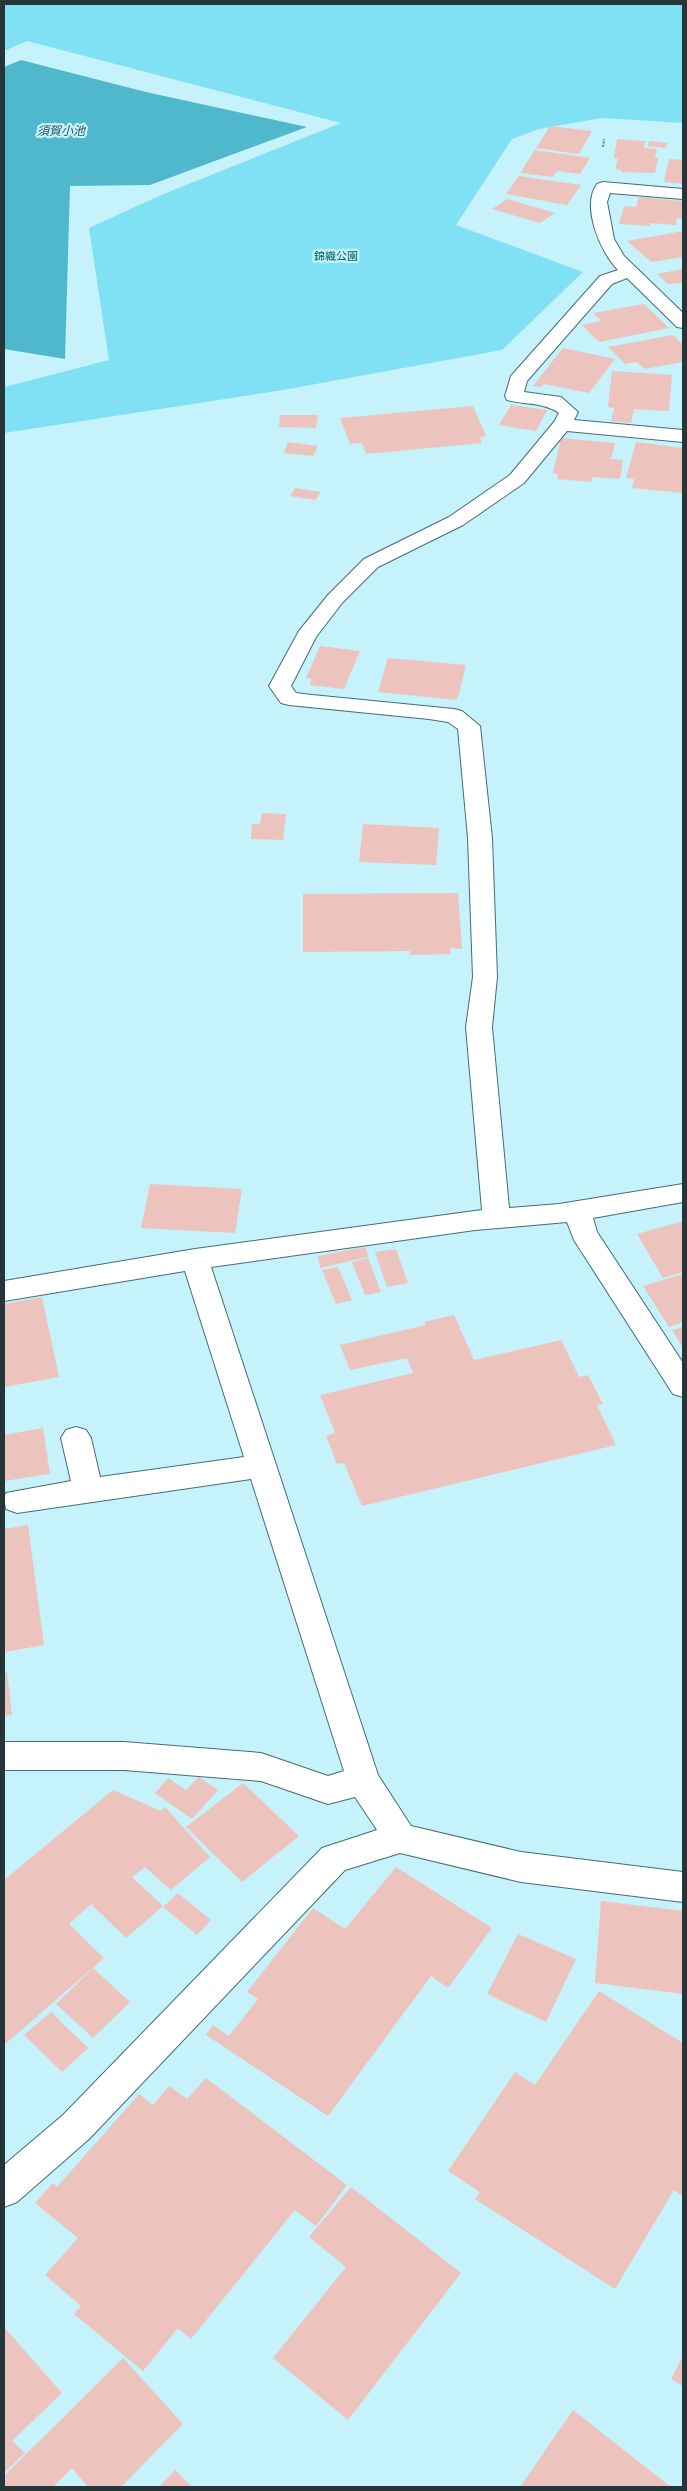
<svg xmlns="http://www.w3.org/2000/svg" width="687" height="2491" font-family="'PT Sans','Noto Sans JP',sans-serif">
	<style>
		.green { fill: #80e1f4 }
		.water { fill: #50b8cc }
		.building { fill: #ecc4bd }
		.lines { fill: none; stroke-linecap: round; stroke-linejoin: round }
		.minor-casing { stroke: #446d76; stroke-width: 2 }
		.path { stroke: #75959b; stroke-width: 2; stroke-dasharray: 2.5 1; stroke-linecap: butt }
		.minor { fill: #fff; fill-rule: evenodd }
		.labels { text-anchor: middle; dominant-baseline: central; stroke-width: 4.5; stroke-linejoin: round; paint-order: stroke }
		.far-park-label { font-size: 11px; fill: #03606e; stroke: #c5f2fb }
		.far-water-label { font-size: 12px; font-style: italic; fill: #26535c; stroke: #c5f2fb }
	</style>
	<rect width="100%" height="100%" fill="#c5f2fb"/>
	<path class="green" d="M4 4H683V123L602 118 539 129 512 139 456 225 583 272 502 350 283 390 4 433V387L109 360 89 228 161 195 341 123 27 41 4 51Z"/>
	<path class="water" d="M21 60 146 92 307 127 150 185 70 186 65 359 4 349V67Z"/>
	<path class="building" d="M550 126 592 131 579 154 536 148Z
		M617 139 645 141 644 148 657 149 655 158H658L655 173 621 172 622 170 615 169 618 159 614 158Z
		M649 141 667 143 666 148 648 146Z
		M535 150 590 158 580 174 557 171 553 177 520 173Z
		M669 159 683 160V184L664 182Z
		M519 176 581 185 567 205 506 194Z
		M639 197 683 201V219L677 218 676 225 650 223V226L619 224 624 206 636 207Z
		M507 199 555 213 540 223 492 209Z
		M683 231V257L651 262 627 241Z
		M683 269V283L668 284 657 274Z
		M644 304 669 328 599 342 582 325 601 321 593 313Z
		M673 335 683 345V362L645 369 637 362 625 364 608 347Z
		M563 348 615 359 589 393 544 384 541 387 533 386Z
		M612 371 672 375 669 411 634 409 631 423 611 421 614 408 608 407Z
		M511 405 547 410 536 431 499 425Z
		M473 406 486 436 480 437 482 443 366 454 362 443 350 444 340 418Z
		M280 415H318L316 428 279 427Z
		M561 438 615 443 611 459 623 460 620 479 592 477 591 482 557 479 558 474 553 473Z
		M288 442 318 446 313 456 284 453Z
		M636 442 683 448V493L632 488 634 479 626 478Z
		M295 488 321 492 315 500 290 496Z
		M320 646 360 651 344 689 309 685 312 679 306 678Z
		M388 658 466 665 459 694 456 700 378 692Z
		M262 813 286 814 283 840 251 839 252 824H260Z
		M363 824 439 828 436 865 359 862Z
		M458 893 462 949 450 948 451 954 410 955V951L303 952V894Z
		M150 1184 242 1189 235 1233 141 1228Z
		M683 1221V1272L663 1278 637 1234Z
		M366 1247 368 1257 320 1268 318 1256Z
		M396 1249 408 1283 387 1287 375 1252Z
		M368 1258 381 1292 365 1295 352 1262Z
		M338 1267 352 1300 336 1304 322 1270Z
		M683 1274V1322L669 1327 643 1286Z
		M42 1297 59 1377 4 1387V1304Z
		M454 1315 474 1360 561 1340 579 1377 588 1375 603 1404 597 1405 616 1445 362 1506 344 1463 337 1464 326 1436 335 1433 320 1395 413 1373 407 1358 350 1370 340 1345 426 1325 424 1322Z
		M683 1327V1348L672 1330Z
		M43 1428 50 1474 4 1481V1435Z
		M28 1525 44 1645 4 1652V1529Z
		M4 1672H7L12 1715 4 1716Z
		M199 1777 218 1790 192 1819 155 1793 168 1778 186 1790Z
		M243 1783 299 1836 242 1882 186 1827Z
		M113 1790 161 1811 165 1807 210 1857 171 1890 145 1867 132 1877 163 1906 126 1938 91 1904 69 1924 104 1958 4 2045V1880Z
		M396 1867 492 1928 448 1988 431 1976 328 2116 206 2035 213 2025 229 2036 258 1999 247 1992 313 1908 345 1929Z
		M178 1893 211 1920 197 1935 163 1907Z
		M601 1901 683 1911V1994L595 1983Z
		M518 1934 576 1959 546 2022 487 1994Z
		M93 1968 130 2002 93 2038 56 2004Z
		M599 1991 683 2043V2196L674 2190 615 2289 475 2199 480 2192 448 2171 515 2072 535 2085Z
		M51 2012 88 2048 62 2072 24 2035Z
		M206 2078 347 2185 316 2226 295 2210 191 2339 178 2328 143 2371 74 2314 81 2306 45 2275 78 2238 35 2203 53 2183 57 2187 139 2094 153 2105 169 2086 187 2099Z
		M351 2187 461 2273 348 2420 273 2358 346 2267 309 2237Z
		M4 2327 62 2393 12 2441 25 2453 4 2473Z
		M683 2356V2386L671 2379Z
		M123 2358 183 2424 121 2487H88L72 2468 53 2487H4V2476Z
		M573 2410 671 2487H520Z
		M175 2470 192 2487H159Z"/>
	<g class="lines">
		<defs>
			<path id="minor" d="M603 182 683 189V199L610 193 607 202 614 239 624 256 683 313V328L677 327 627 278 612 284 527 381 524 392 561 397 578 412 574 420 683 430V442L567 431 524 483 463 525 378 567 342 603 316 637 291 686 296 693 312 695 454 709 462 711 480 726 492 838 497 977 492 1027 509 1208 559 1204 683 1184V1202L593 1218 597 1232 683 1363V1397L673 1394 574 1240 567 1222 475 1230 211 1267 378 1775 411 1826 521 1852 683 1872V1902L521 1882 400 1853 345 1870 89 2139 17 2202 4 2207V2165L63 2115 322 1848 377 1830 355 1797 328 1804 261 1781 124 1770H4V1742H124L261 1753 328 1776 344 1771 251 1479 17 1513 6 1509 4 1497 6 1493 71 1481 61 1438 66 1430 76 1427 86 1430 91 1438 100 1477 244 1457 185 1271 4 1301V1281L195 1249 482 1210 466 1027 473 977 468 838 458 729 448 722 429 719 289 705 281 703 269 686 299 631 328 595 364 559 449 517 510 475 554 422 559 413C543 402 526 405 507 400L505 396 511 376 600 276 618 270C600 252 581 206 597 184Z"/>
		</defs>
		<use href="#minor" class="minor-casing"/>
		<path class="path" d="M603 147 604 139"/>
		<use href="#minor" class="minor"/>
	</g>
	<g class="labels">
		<g class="far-park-label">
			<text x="336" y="256">錦織公園</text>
		</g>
		<g class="far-water-label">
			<text x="61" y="130">須賀小池</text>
		</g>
	</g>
	<rect width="687" height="2491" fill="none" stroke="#243639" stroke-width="10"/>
</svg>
